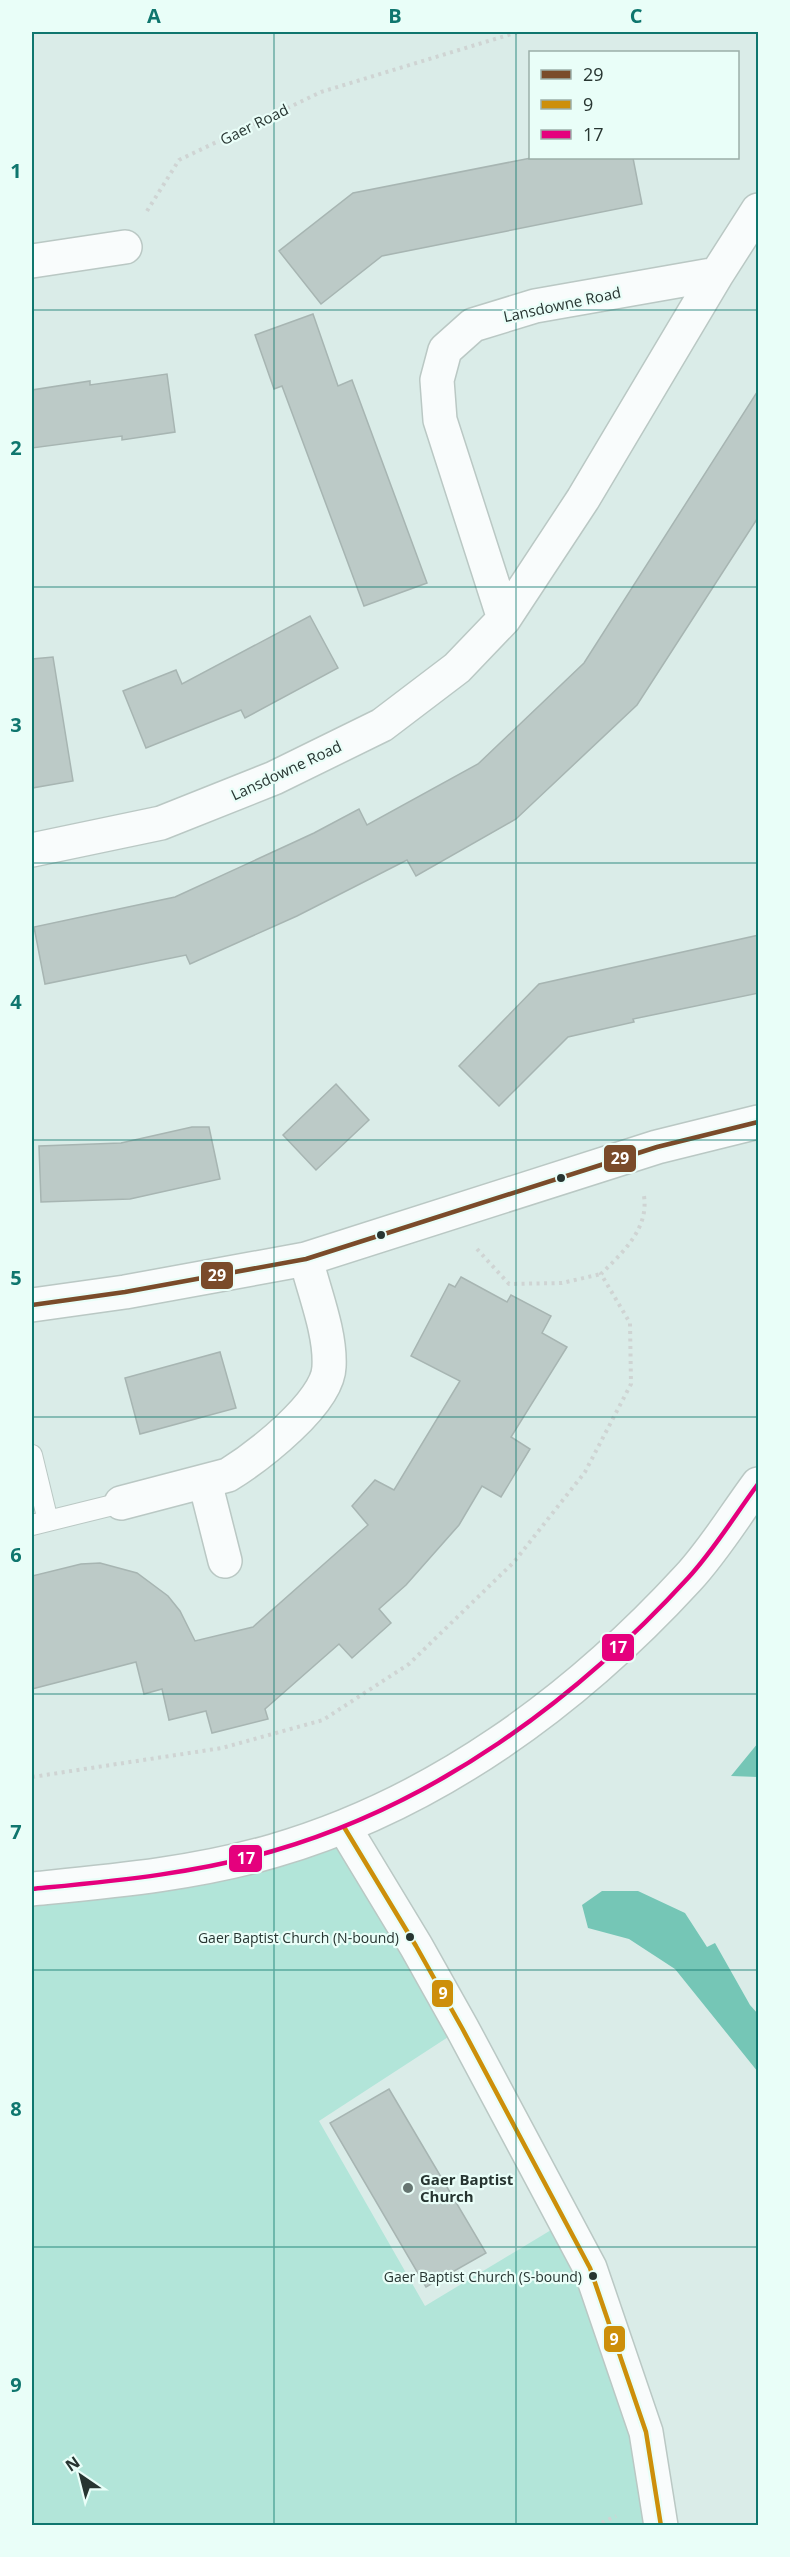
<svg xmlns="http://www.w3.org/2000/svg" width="790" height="2557" font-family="'Open Sans',sans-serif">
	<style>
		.green { fill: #b2e5d9 }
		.water { fill: #75c6b6 }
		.building { fill: #bccac7; stroke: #a7b5b2; stroke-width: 1.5 }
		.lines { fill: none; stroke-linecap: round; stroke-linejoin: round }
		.lane-casing { stroke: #bac8c4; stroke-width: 22 }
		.street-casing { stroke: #bac8c4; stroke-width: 36 }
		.secondary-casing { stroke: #bac8c4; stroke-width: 36 }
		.path { stroke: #cfd4d3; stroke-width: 4; stroke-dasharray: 3 4.5; stroke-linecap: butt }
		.lane { stroke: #f9fcfc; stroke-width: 20 }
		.street { stroke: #f9fcfc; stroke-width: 33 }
		.secondary { stroke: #f9fcfc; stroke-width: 33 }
		.bus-1-casing { stroke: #e9fef8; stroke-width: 9 }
		.bus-2-casing { stroke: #e9fef8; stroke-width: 9 }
		.bus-3-casing { stroke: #e9fef8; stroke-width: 9 }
		.bus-1 { stroke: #7a4b2a; stroke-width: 4.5 }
		.bus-2 { stroke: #cd8f0a; stroke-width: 4.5 }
		.bus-3 { stroke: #e5007d; stroke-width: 4.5 }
		.grid { fill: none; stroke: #0f766e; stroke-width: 1.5; stroke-opacity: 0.55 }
		.bus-dot { fill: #273531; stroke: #e9fef8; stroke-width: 2 }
		.poi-dot { fill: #667571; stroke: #e9fef8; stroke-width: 2 }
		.labels { text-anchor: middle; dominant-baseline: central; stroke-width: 4.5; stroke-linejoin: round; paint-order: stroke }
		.bus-label { font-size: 14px; fill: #273531; stroke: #e9fef8; text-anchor: end }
		.street-label { font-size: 15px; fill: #273531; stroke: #e9fef8 }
		.poi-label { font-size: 15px; font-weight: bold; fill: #273531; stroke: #e9fef8; text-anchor: start }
		.line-badge { stroke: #e9fef8; stroke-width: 2 }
		.badge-label { font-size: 16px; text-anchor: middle; font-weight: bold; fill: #fff }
		.neatline { fill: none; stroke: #0f766e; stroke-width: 2 }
		.grid-label { font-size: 20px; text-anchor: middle; font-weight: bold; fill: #0f766e }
	</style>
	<rect width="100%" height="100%" fill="#daece8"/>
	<path class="green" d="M344 1827 462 2028 319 2121 425 2306 566 2221 661 2525H32V1889Z"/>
	<path class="water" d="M758 1743V1777L731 1776Z
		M602 1891H638L685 1913 707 1947 715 1943 750 2005 758 2014V2072L675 1969 629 1939 588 1928 582 1905Z"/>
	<path class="building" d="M531 158H633L642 204 382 256 321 304 279 251 353 193Z
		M313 314 338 386 352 380 427 583 364 606 282 386 274 389 255 335Z
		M167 374 175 432 122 440V436L32 448V390L90 381V385Z
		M759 389V516L637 705 516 819 416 876 407 860 297 916 190 964 186 955 45 984 34 927 175 897 314 833 359 809 367 825 478 764 584 663Z
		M310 616 338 668 245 718 241 710 146 748 123 691 176 670 182 684Z
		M53 657 73 781 32 788V659Z
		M759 935V993L633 1019 634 1022 568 1037 499 1106 459 1066 539 984Z
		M336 1084 369 1120 316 1170 283 1135Z
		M192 1127H209L220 1179 130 1199 41 1202 39 1146 121 1143Z
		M461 1277 507 1302 511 1295 551 1316 542 1333 567 1347 511 1437 530 1449 501 1497 482 1486 459 1525 406 1585 379 1609 391 1623 352 1658 339 1644 265 1709 268 1719 212 1733 206 1711 169 1720 162 1689 144 1694 136 1662 32 1689V1576L81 1564 100 1563 137 1573 168 1596 180 1611 195 1641 253 1627 368 1525 352 1506 375 1480 394 1490 460 1381 411 1356 449 1284 455 1287Z
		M220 1352 236 1408 140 1434 125 1378Z
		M389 2089 486 2253 426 2287 330 2123Z"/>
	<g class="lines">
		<defs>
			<path id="lane" d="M32 1455 48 1521
				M32 1525 121 1503"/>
			<path id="street" d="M32 261 125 247
				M504 619 440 420 437 380 445 350 473 325 535 306 717 274
				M32 850 161 823 274 778 382 725 457 668 504 619 583 499 717 274 758 210
				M32 1305 125 1292 306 1259 657 1147 758 1122
				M205 1482 225 1561
				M121 1503 228 1475C257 1457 328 1403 329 1367 331 1333 314 1292 306 1259
				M344 1827 416 1946 462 2028 590 2268 646 2432 661 2526"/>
			<path id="secondary" d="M32 1889C113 1881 194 1874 273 1851 435 1804 575 1701 688 1578 714 1550 735 1515 758 1484"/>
		</defs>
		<use href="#lane" class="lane-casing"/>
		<use href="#street" class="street-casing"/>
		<use href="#secondary" class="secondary-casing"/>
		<path class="path" d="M147 211 179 160 321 92 518 32
			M477 1249 509 1284 562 1283 601 1274
			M32 1777 222 1748 323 1720 409 1664 514 1562 585 1472 631 1384 630 1323 601 1274C622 1253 649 1229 644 1196
			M595 2526 616 2516"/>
		<use href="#lane" class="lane"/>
		<use href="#street" class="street"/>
		<use href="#secondary" class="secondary"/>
		<defs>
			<path id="bus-1" d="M32 1305 125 1292 306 1259 657 1147 758 1122"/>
			<path id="bus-2" d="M344 1827 416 1946 462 2028 590 2268 646 2432 661 2526"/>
			<path id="bus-3" d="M32 1889C113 1881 194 1874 273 1851 435 1804 575 1701 688 1578 714 1550 735 1515 758 1484"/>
		</defs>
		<use href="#bus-1" class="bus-1-casing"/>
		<use href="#bus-2" class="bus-2-casing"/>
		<use href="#bus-3" class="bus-3-casing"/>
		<use href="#bus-1" class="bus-1"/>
		<use href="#bus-2" class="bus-2"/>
		<use href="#bus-3" class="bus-3"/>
	</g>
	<path class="grid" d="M274 32V2526M516 32V2526M32 310H758M32 587H758M32 863H758M32 1140H758M32 1417H758M32 1694H758M32 1970H758M32 2247H758"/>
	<g class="bus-dot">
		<circle cx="561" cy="1178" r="5"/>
		<circle cx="381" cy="1235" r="5"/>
		<circle cx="410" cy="1937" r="5"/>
		<circle cx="593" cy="2276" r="5"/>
	</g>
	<circle class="poi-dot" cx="408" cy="2188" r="6"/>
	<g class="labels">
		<g class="bus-label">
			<text x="399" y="1937">Gaer Baptist Church (N-bound)</text>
			<text x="582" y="2276">Gaer Baptist Church (S-bound)</text>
		</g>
		<g class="street-label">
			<text transform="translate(254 124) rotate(-26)">Gaer Road</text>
			<text transform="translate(562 304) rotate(-12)">Lansdowne Road</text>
			<text transform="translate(286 770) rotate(-25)">Lansdowne Road</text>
		</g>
		<g class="poi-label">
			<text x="420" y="2179">Gaer Baptist<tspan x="420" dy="17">Church</tspan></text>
		</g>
	</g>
	<g class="line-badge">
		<rect x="603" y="1144" width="34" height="29" rx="6" fill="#7a4b2a"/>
		<rect x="200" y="1261" width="34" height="29" rx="6" fill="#7a4b2a"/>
		<rect x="601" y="1633" width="34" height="29" rx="6" fill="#e5007d"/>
		<rect x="228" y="1844" width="35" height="29" rx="6" fill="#e5007d"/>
		<rect x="431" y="1979" width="23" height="29" rx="6" fill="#cd8f0a"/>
		<rect x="603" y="2325" width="23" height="28" rx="6" fill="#cd8f0a"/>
	</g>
	<g class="badge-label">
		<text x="620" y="1164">29</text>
		<text x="217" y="1281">29</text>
		<text x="618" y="1653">17</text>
		<text x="246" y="1864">17</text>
		<text x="443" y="1999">9</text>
		<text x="614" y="2345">9</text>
	</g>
	<rect width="790" height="2557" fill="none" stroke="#e9fef8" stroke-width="66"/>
	<rect x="529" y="51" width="210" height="108" fill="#e9fef8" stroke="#9baea8" stroke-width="1.5"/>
	<rect x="541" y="70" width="30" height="9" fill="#7a4b2a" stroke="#9baea8" stroke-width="1.5"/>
	<text x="583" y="81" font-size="18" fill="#273531">29</text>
	<rect x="541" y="100" width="30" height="9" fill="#cd8f0a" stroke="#9baea8" stroke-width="1.5"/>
	<text x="583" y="111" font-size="18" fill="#273531">9</text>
	<rect x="541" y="130" width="30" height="9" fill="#e5007d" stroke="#9baea8" stroke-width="1.5"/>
	<text x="583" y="141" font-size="18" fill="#273531">17</text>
	<g transform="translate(81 2476) rotate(325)" stroke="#e9fef8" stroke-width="4.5" paint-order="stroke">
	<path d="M0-4.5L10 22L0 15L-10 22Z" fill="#273531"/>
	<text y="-9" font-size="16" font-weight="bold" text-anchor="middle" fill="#273531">N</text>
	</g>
	<rect x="33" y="33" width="724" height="2491" class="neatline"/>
	<g class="grid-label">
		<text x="154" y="23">A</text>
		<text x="395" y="23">B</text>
		<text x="636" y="23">C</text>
		<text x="16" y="178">1</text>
		<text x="16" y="455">2</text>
		<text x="16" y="732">3</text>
		<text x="16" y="1009">4</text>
		<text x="16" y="1285">5</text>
		<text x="16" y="1562">6</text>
		<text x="16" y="1839">7</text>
		<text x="16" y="2116">8</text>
		<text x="16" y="2392">9</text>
	</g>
</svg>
